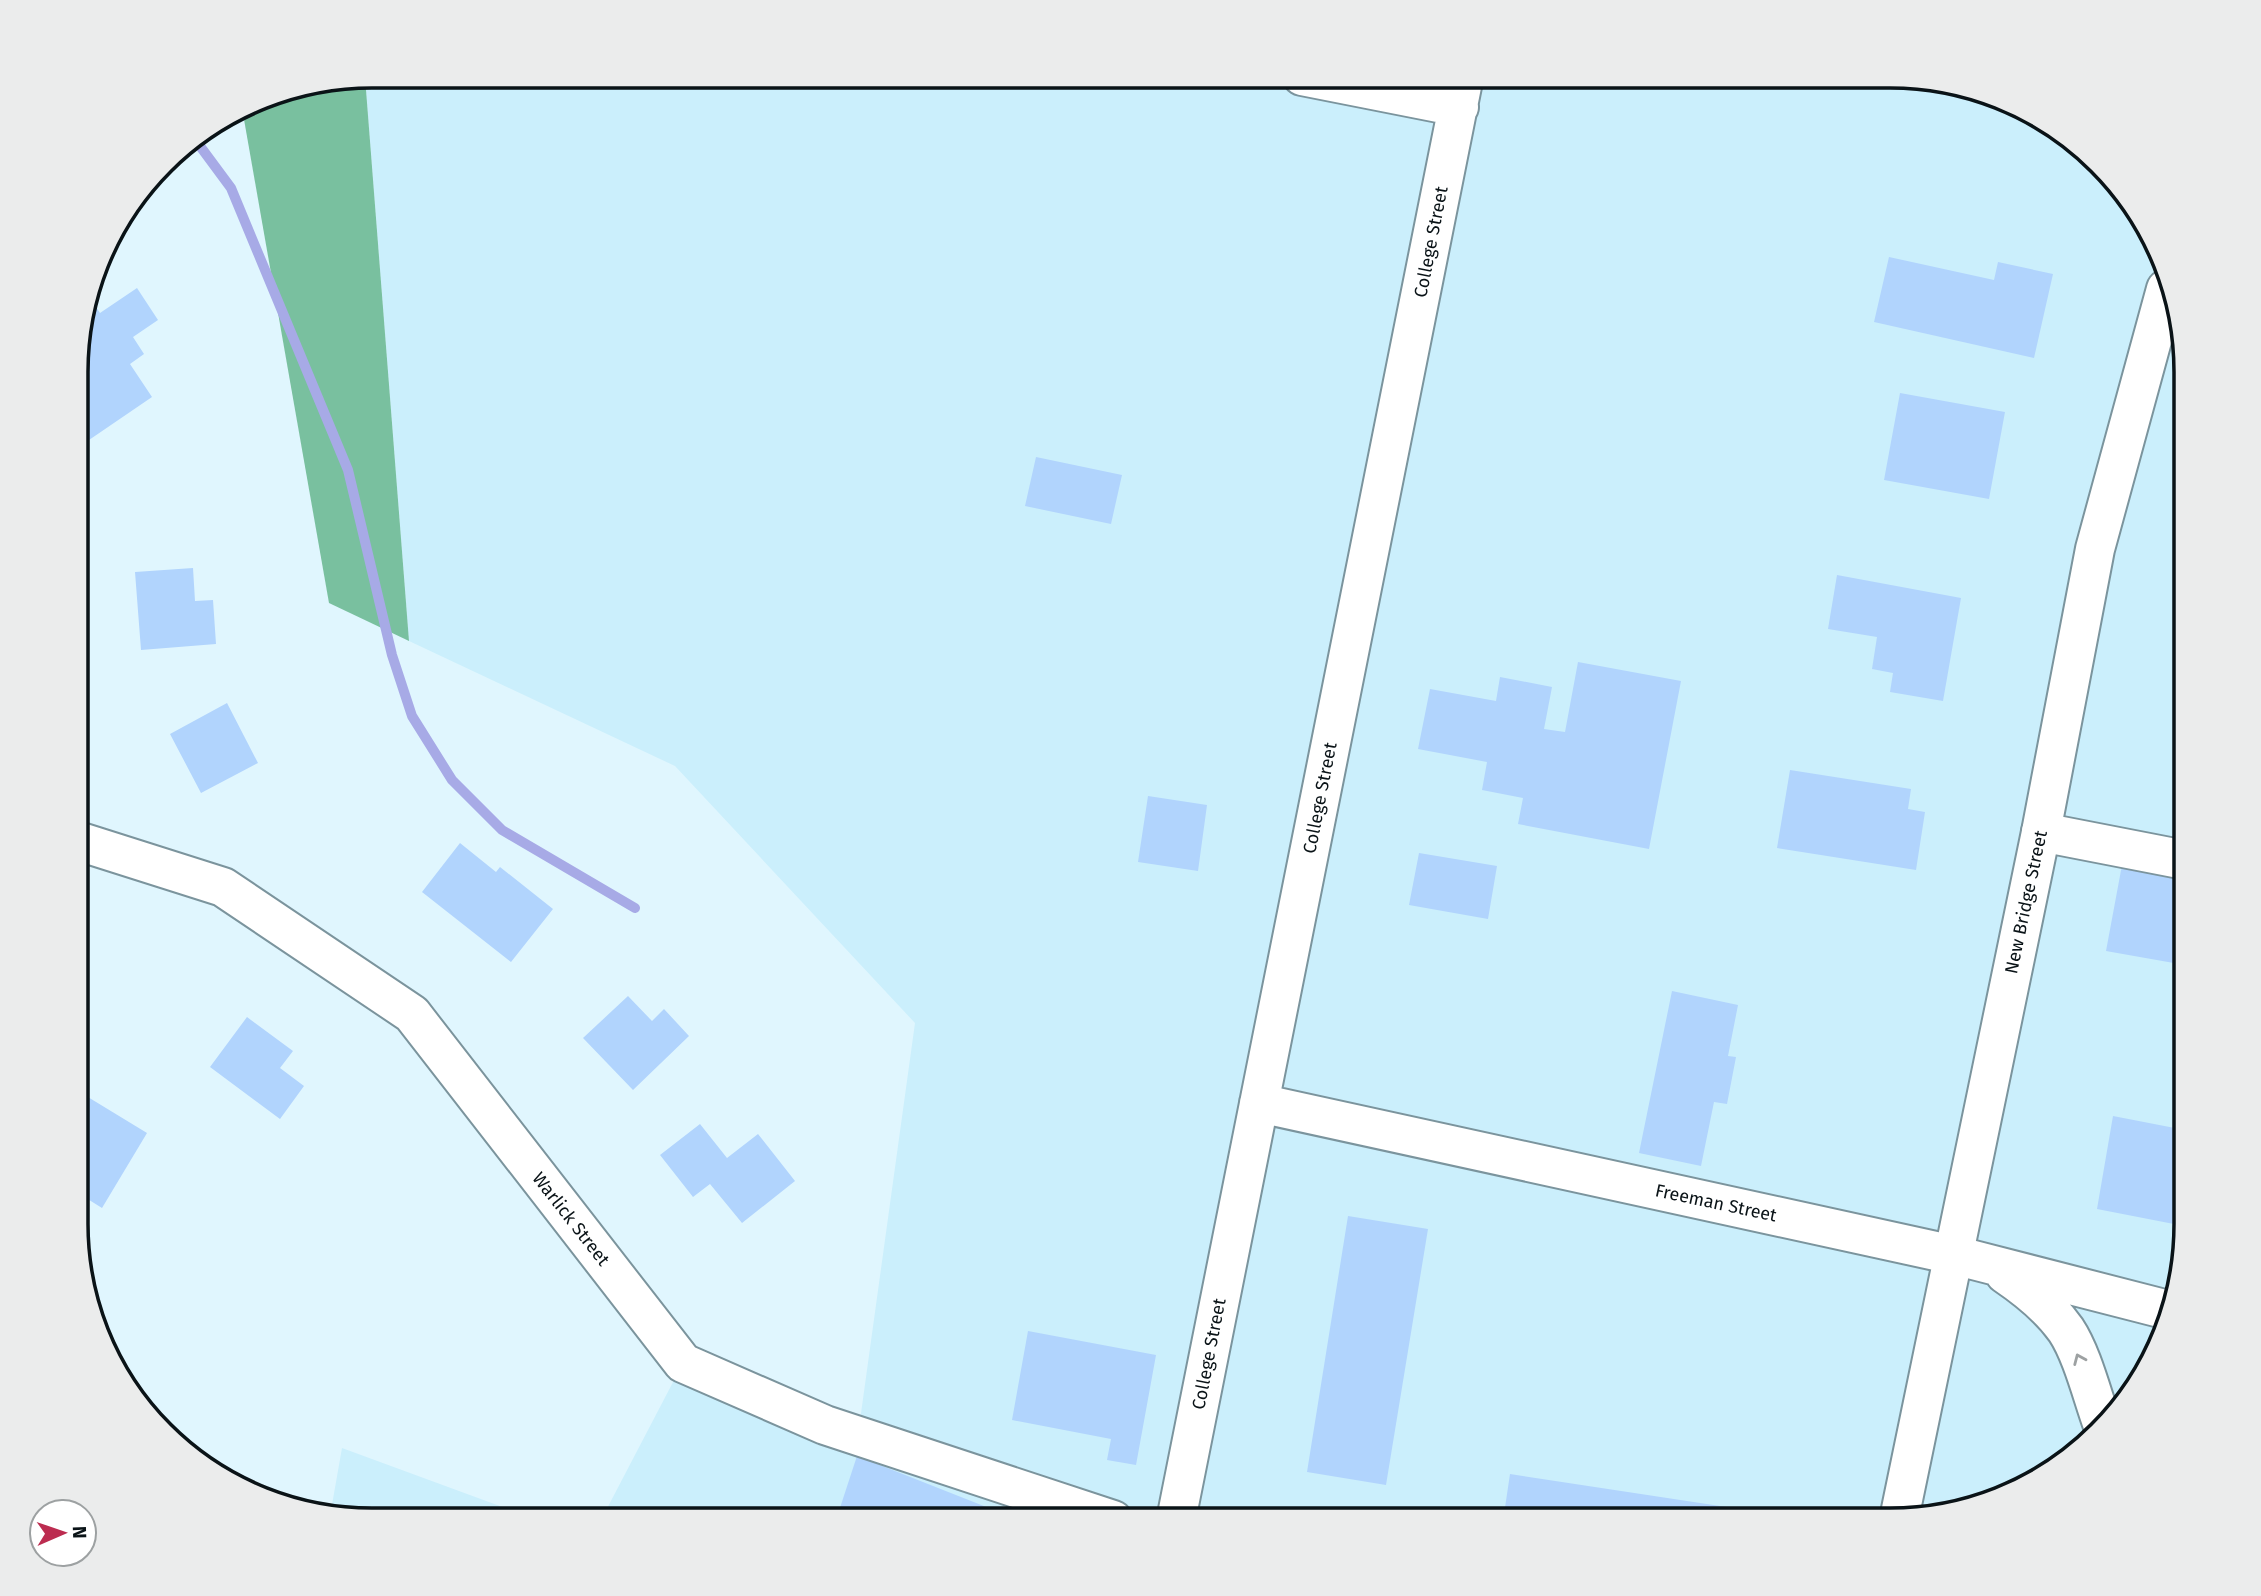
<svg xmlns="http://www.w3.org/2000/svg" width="2261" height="1596" font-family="'Fira Sans',sans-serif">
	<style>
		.built { fill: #cbeffc }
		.forest { fill: #79c09f }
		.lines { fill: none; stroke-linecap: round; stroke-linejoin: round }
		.stream { stroke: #a7aae6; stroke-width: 10 }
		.building { fill: #b1d4fd }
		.minor-casing { stroke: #7b949d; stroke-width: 42 }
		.major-casing { stroke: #7b949d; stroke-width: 42 }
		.minor { stroke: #fff; stroke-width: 38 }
		.major { stroke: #fff; stroke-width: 38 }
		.oneway { stroke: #9da1a2 }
		.labels { text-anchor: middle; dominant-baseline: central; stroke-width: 6; stroke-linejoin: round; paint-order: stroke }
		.street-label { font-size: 18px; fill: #0a1317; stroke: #fff }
		.rim { fill: none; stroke: #0a1317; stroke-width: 3.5 }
	</style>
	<rect width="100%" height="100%" fill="#e0f6fe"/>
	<path class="built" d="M372 75 1908 76 1985 91 2069 136 2146 224 2185 353V1243L2170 1320 2125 1404 2021 1490 1890 1521 601 1520 683 1363 858 1435 915 1023 675 766 409 641 365 77Z
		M342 1448 538 1520H353L330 1516Z"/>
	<path class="forest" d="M365 77 409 641 329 603 242 108 259 98Z"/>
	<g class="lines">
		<path class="stream" d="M194 138 231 188 348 470 392 655 412 716 452 780 502 830 635 908"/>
	</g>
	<path class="building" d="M1889 257 1994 280 1998 262 2053 274 2034 358 1874 322Z
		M137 288 158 320 133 337 144 354 130 364 152 397 89 440 78 422V333L88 299 90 298 100 313Z
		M1900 393 2005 412 1989 499 1884 480Z
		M1036 457 1122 475 1111 524 1025 506Z
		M193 568 195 601 213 600 216 644 141 650 135 572Z
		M1837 575 1961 598 1943 701 1890 692 1893 673 1872 669 1877 637 1828 629Z
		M1578 662 1681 681 1649 849 1518 824 1523 798 1482 790 1487 762 1418 749 1430 689 1496 701 1500 677 1552 687 1544 729 1565 732Z
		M227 703 258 763 201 793 170 734Z
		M1790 770 1911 789 1908 809 1925 812 1916 870 1777 848Z
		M1148 796 1207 805 1198 871 1138 862Z
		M460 843 496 872 500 867 553 909 511 962 422 892Z
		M1419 853 1497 866 1488 919 1409 905Z
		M2122 865 2185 877V965L2106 951Z
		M1672 991 1738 1005 1728 1056 1736 1057 1727 1104 1714 1102 1701 1166 1639 1153Z
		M628 996 652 1021 664 1009 689 1036 633 1090 583 1038Z
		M247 1017 293 1051 280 1068 304 1086 280 1119 210 1067Z
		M78 1091 147 1133 102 1208 78 1193Z
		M2113 1116 2185 1130V1189L2179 1225 2097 1209Z
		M700 1124 727 1158 758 1134 795 1181 742 1223 710 1184 693 1197 660 1155Z
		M1348 1216 1428 1229 1386 1485 1307 1472Z
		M1028 1331 1156 1355 1136 1465 1107 1460 1111 1439 1012 1420Z
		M857 1456 1019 1520H836Z
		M1510 1474 1766 1513 1765 1521H1503Z"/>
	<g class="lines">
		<defs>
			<path id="minor" d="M1302 76 1459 107
				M2041 832 2185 860
				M78 841 223 887 412 1014 683 1363 825 1425 1113 1520
				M1259 1103 1954 1255 2172 1311
				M2005 1274C2027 1289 2050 1307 2066 1330 2082 1354 2092 1395 2102 1423
				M1176 1520 1464 76"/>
			<path id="major" d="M1899 1519 2041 832 2095 549 2166 289"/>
		</defs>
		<use href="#minor" class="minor-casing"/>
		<use href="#major" class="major-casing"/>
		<use href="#minor" class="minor"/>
		<use href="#major" class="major"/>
	</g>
	<defs><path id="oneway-chevron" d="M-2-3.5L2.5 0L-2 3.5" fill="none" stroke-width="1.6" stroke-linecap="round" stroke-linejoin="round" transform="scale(1.75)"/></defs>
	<use class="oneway" href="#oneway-chevron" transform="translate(2079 1359) rotate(-113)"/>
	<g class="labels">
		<g class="street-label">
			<text transform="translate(1431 242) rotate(-79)">College Street</text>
			<text transform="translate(1320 798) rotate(-79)">College Street</text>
			<text transform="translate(2026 902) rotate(-78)">New Bridge Street</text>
			<text transform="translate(1716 1203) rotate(12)">Freeman Street</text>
			<text transform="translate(571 1219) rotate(52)">Warlick Street</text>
			<text transform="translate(1209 1354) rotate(-79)">College Street</text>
		</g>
	</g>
	<path d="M0 0H2261V1596H0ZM372 88H1890A284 284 0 0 1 2174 372V1224A284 284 0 0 1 1890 1508H372A284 284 0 0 1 88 1224V372A284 284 0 0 1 372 88Z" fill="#ebecec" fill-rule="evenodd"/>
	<path class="rim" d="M372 88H1890A284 284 0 0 1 2174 372V1224A284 284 0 0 1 1890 1508H372A284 284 0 0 1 88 1224V372A284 284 0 0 1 372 88Z"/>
	<g transform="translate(63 1533) rotate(88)"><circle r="33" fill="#ffffff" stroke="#9da1a2" stroke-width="2"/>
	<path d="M0-5L12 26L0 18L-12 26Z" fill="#bc2c50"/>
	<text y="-10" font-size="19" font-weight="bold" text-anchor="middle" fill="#0a1317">N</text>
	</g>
</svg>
